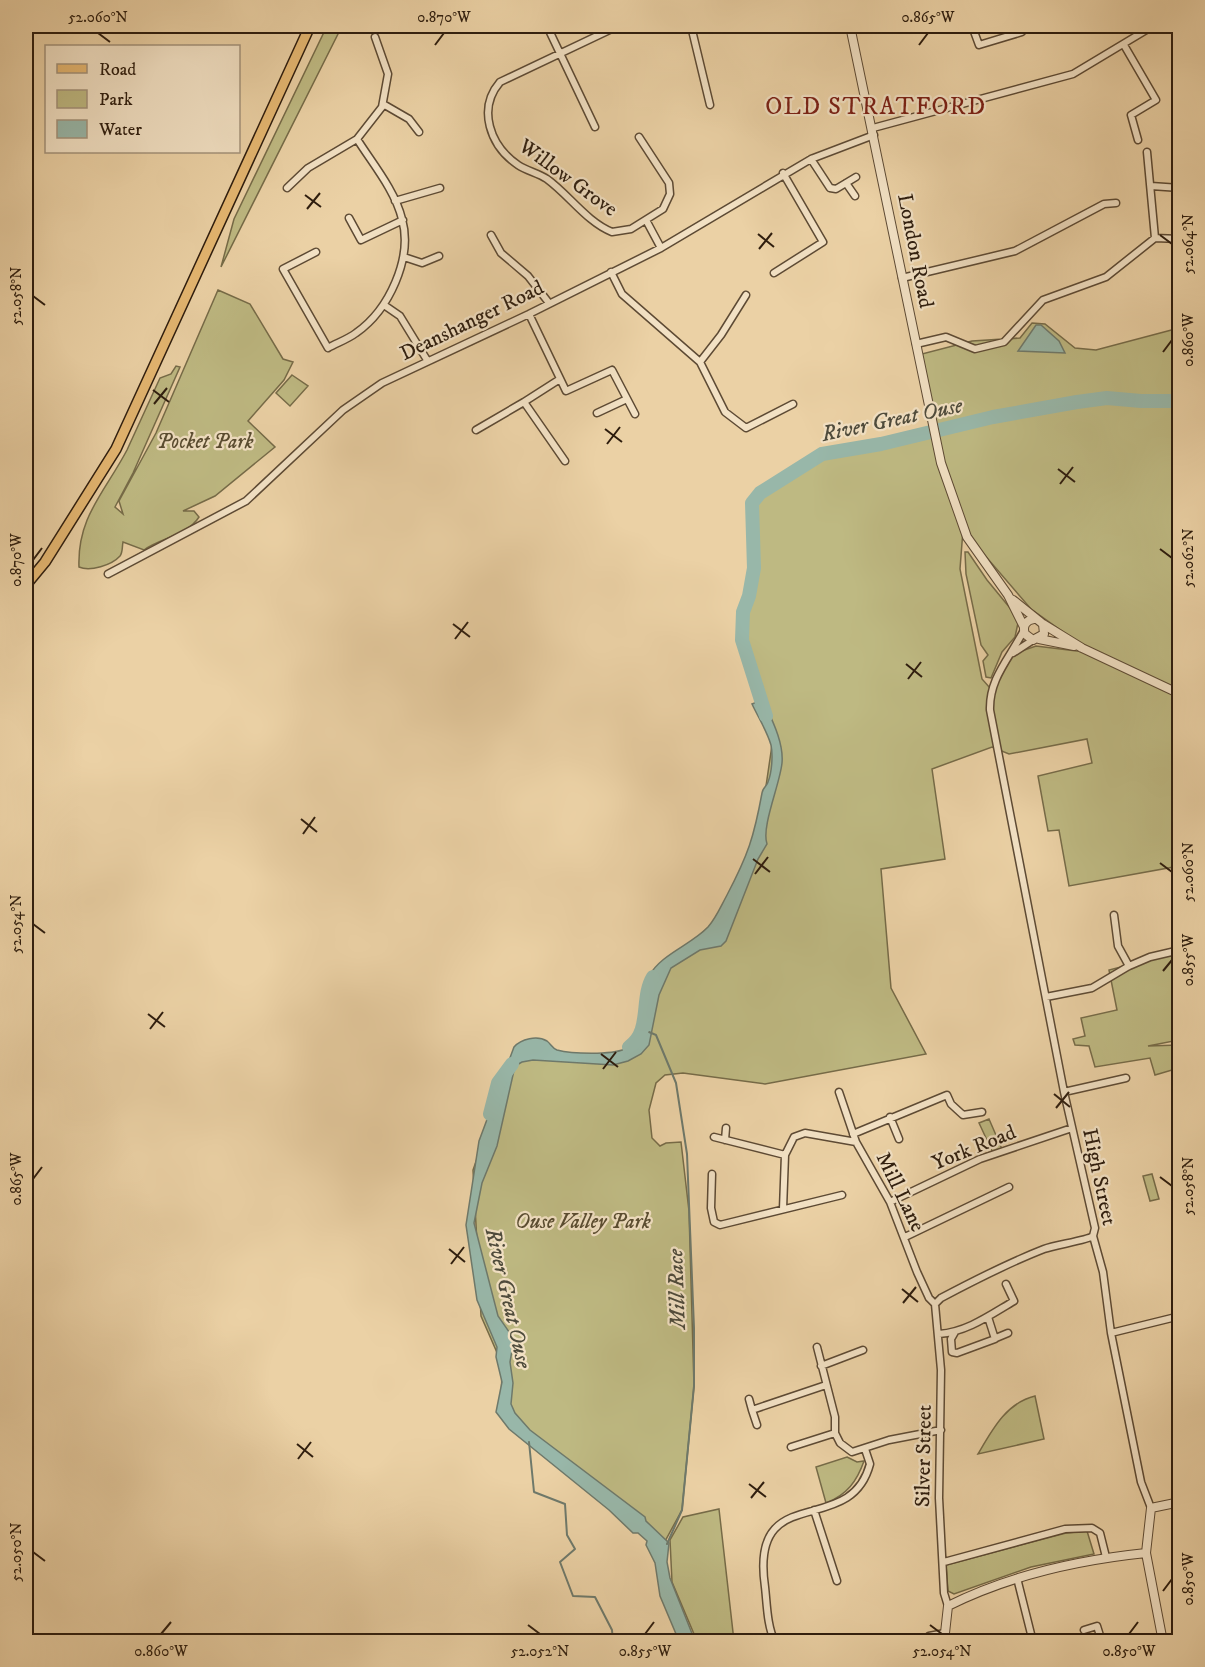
<svg xmlns="http://www.w3.org/2000/svg" width="1205" height="1667" font-family="'IM FELL DW Pica',serif">
	<style>
		.green { fill: #beb982; stroke: #766b48; stroke-width: 1.5; fill-rule: evenodd }
		.water { fill: #98b7a9; stroke: #6e796b; stroke-width: 1.5 }
		.lines { fill: none; stroke-linecap: round; stroke-linejoin: round }
		.stream { stroke: #6e796b; stroke-width: 2 }
		.river { stroke: #98b7a9; stroke-width: 14 }
		.minor-casing { stroke: #5d4a34; stroke-width: 9 }
		.tertiary-casing { stroke: #5d4a34; stroke-width: 10 }
		.primary-casing { stroke: #2e1d0e; stroke-width: 12 }
		.minor { stroke: #f2e1c4; stroke-width: 6 }
		.tertiary { stroke: #f2e1c4; stroke-width: 8 }
		.primary { stroke: #e6b872; stroke-width: 9 }
		.ticks { fill: none; stroke: #2e1d0e; stroke-width: 2 }
		.labels { text-anchor: middle; dominant-baseline: central; stroke-width: 4.5; stroke-linejoin: round; paint-order: stroke }
		.street-label { font-size: 21px; fill: #2e1d0e; stroke: #f2e1c4 }
		.park-label { font-size: 21px; font-style: italic; fill: #594c31; stroke: #f2e1c4 }
		.water-label { font-size: 22px; font-style: italic; fill: #4e4b3c; stroke: #f2e1c4 }
		.quarter-label { font-size: 24px; letter-spacing: 1.5px; fill: #7a1f14; stroke: #f2e1c4 }
		.neatline { fill: none; stroke: #2e1d0e; stroke-width: 2 }
		.ticks-label { font-size: 15px; text-anchor: middle; fill: #2e1d0e }
	</style>
	<rect width="100%" height="100%" fill="#ebd1a5"/>
	<filter id="stains"><feTurbulence type="fractalNoise" baseFrequency=".00333" numOctaves="4"/><feColorMatrix values="0 0 0 0 .2 0 0 0 0 .09 0 0 0 0 .02 0 0 0 .5 -.17"/></filter>
	<radialGradient id="worn" r=".72"><stop offset=".6" stop-color="#630" stop-opacity="0"/><stop offset="1" stop-color="#630" stop-opacity=".3"/></radialGradient>
	<path class="green" d="M327 26H342L221 267 234 219Z
		M218 290 250 304 283 359 293 362 284 380 248 421 275 447 215 496 183 511H194L199 517C187 536 160 538 144 550L123 542C122 546 123 552 120 556 112 565 90 572 79 567 77 517 105 492 127 450 138 426 149 402 160 378L171 374 176 366 180 367 133 473 115 507 123 514 119 501 156 433Z
		M1032 323 1045 324 1075 348 1096 350 1179 328V866L1069 886 1059 830 1048 831 1038 776 1092 763 1087 739 1009 754 992 747 932 769 945 859 881 869 891 988 926 1054 765 1084 683 1073 665 1075 656 1083 649 1110 652 1138 660 1146 666 1143 681 1142 689 1211 694 1386 682 1510 664 1543 501 1417 502 1364 481 1316 473 1170 513 1057 633 1056 643 1050 657 975 715 921 758 841 772 745 744 650 757 502 783 475 822 453 882 449 935 435 918 355 972 341 1020 338ZM963 530 1031 609 1093 653 1036 646 1010 655 990 688 982 679 960 569Z
		M292 375 308 386 290 406 276 393Z
		M965 552H968L987 580 1010 608 1018 623 1015 637 1002 652 991 678 986 677 983 661 988 655 981 645 966 574Z
		M1179 952V1040L1148 1046 1179 1045V1068L1155 1075 1150 1058 1095 1067 1089 1046 1075 1045 1073 1039 1085 1036 1081 1018 1117 1010 1109 970Z
		M989 1119 1002 1149 993 1153 979 1123Z
		M1152 1174 1159 1199 1150 1201 1143 1176Z
		M1035 1396 1044 1439 978 1454C992 1430 1006 1403 1035 1396Z
		M847 1457 857 1462 864 1461C857 1481 847 1495 826 1503L816 1467Z
		M719 1509 734 1641H697L672 1582 670 1540 683 1517Z
		M1087 1531 1094 1554 1031 1567 954 1594 948 1591 946 1565 1066 1533Z"/>
	<path class="water" d="M1036 325H1041L1059 341 1065 353 1018 351Z
		M763 700C771 718 784 742 782 763 780 784 761 827 767 844L758 859 726 941 721 946 700 950 671 968 659 995 649 1045 641 1054 628 1061 613 1065 533 1060 522 1062 515 1066 497 1146 482 1183 474 1223 498 1316 514 1339 510 1362 513 1383 511 1404 515 1413 530 1430 645 1517 646 1521 669 1543 667 1562 670 1578 695 1641H679L660 1596 655 1563 646 1545 647 1541 638 1533H633L609 1510 509 1429 496 1412 502 1382 496 1357 497 1347 477 1300 466 1225 479 1141 514 1047C521 1039 537 1035 547 1041 551 1044 552 1048 557 1050 572 1054 611 1055 625 1049 642 1041 648 1019 649 1002 650 993 643 986 649 976 661 954 691 945 708 927 716 918 721 906 727 895 748 855 754 837 762 793 763 787 767 786 768 782 772 772 773 755 771 745 767 731 758 717 752 704Z"/>
	<g class="lines">
		<path class="stream" d="M649 1032 656 1035 676 1083 687 1154 694 1328V1386L682 1510 667 1544
			M529 1442 534 1492 565 1504 567 1535 575 1549 560 1562 573 1596 595 1597 612 1630 613 1642"/>
		<path class="river" d="M766 716 742 640 743 612 749 596 754 568 752 503 760 493 822 454 881 444 993 417 1077 402 1107 398 1141 401H1180
			M629 1047C652 1032 640 998 653 977
			M490 1114 498 1083 512 1064"/>
		<defs>
			<path id="minor" d="M547 26 595 127
				M618 26 500 82C477 109 490 146 518 165 527 171 538 173 547 179 569 195 587 222 612 232L631 229 663 209 670 194 669 183 639 137
				M691 26 710 105
				M972 26 979 45 1022 32
				M1124 45 1156 100 1131 115 1138 140
				M383 104 409 119 419 132
				M873 128 1073 74 1153 26
				M1147 152 1155 238
				M811 159 830 188 836 189 856 177
				M846 183 855 196
				M1151 186 1180 188
				M287 188 308 168 357 139 382 107 388 74 375 37
				M395 201 440 188
				M349 218 361 240 403 220
				M646 220 661 248
				M491 235 501 253 528 276 549 303
				M316 252 283 269 328 348C337 343 348 339 356 333 389 310 413 258 402 219 395 190 372 163 357 139
				M404 257 422 263 439 256
				M611 272 622 294 700 362 725 412 746 428 793 404
				M774 273 823 242 783 173
				M902 278 1015 251 1104 204 1116 203
				M384 305 400 316 427 360
				M529 314 566 391 612 370 635 414
				M916 344 946 337 975 349 1004 342 1043 300 1106 277 1155 238 1180 239
				M700 362 721 335 746 295
				M560 379 524 402 565 461
				M597 413 627 399
				M476 430 524 402
				M108 574 246 501 343 410 382 383 529 314 661 248 811 159 874 135
				M1024 630C1010 658 989 678 990 710L1064 1092 1095 1228 1093 1236 1103 1272 1111 1333 1141 1482 1151 1508
				M1013 653 1033 640
				M1114 915 1118 946 1129 966
				M1046 997 1092 988 1129 966 1150 957 1180 950
				M839 1092 856 1142 890 1202 917 1272 929 1298 935 1304
				M1064 1092 1126 1078
				M890 1117 899 1139
				M853 1134 947 1095 951 1104 963 1115 982 1112
				M714 1137 785 1155
				M725 1140 726 1128
				M712 1174 711 1208 714 1222 720 1225 842 1195
				M890 1202 980 1159 1072 1128
				M783 1209 785 1155 794 1137 805 1133 856 1142
				M905 1237 1009 1187
				M955 1332 951 1339 952 1352 957 1353 995 1339 988 1317
				M1111 1333 1180 1316
				M939 1334C967 1332 990 1315 1014 1301L1006 1284
				M996 1338 1008 1333
				M817 1347 835 1417V1433L840 1443 852 1452 889 1440 941 1430
				M821 1366 863 1350
				M749 1399 752 1410
				M757 1425 752 1410 826 1385
				M791 1447 835 1433
				M814 1510 837 1581
				M944 1562 1065 1529 1092 1528 1100 1533 1106 1557
				M1017 1578 1033 1642
				M948 1606 944 1593 939 1498 941 1370 935 1304 941 1298C975 1280 1008 1263 1044 1249 1055 1245 1088 1240 1093 1236
				M1084 1630 1097 1626 1102 1642
				M775 1642C767 1626 767 1604 765 1587 749 1478 850 1540 870 1464L865 1449
				M924 1642 929 1636 945 1633"/>
			<path id="tertiary" d="M850 26 941 463 967 537 1008 595 1024 627
				M1013 600 1043 624 1044 634 1033 640 1025 634C1022 626 1026 620 1034 619
				M1043 624 1082 648 1180 694
				M1039 639 1074 646
				M944 1642 948 1606C1010 1575 1078 1560 1146 1553
				M1163 1642 1146 1553 1151 1508 1180 1502"/>
			<path id="primary" d="M26 585 45 562 116 449 310 26"/>
		</defs>
		<use href="#minor" class="minor-casing"/>
		<use href="#tertiary" class="tertiary-casing"/>
		<use href="#primary" class="primary-casing"/>
		<use href="#minor" class="minor"/>
		<use href="#tertiary" class="tertiary"/>
		<use href="#primary" class="primary"/>
	</g>
	<path class="ticks" d="M98 33 110 42M435 45 444 33M919 45 928 33M305 195 321 207M307 209 320 193M758 234 774 247M1160 235 1172 244M759 249 772 233M33 296 45 305M1163 352 1172 340M153 390 169 402M154 404 167 388M605 429 622 442M607 444 620 427M1058 469 1075 482M1060 484 1073 467M1160 549 1172 558M33 560 42 548M453 624 470 637M455 639 468 622M906 664 922 677M908 679 921 662M301 819 317 832M303 834 315 817M753 859 770 872M1160 863 1172 872M755 874 768 857M33 924 45 933M1163 971 1172 960M148 1014 165 1027M150 1029 163 1012M601 1054 618 1067M603 1069 616 1052M1054 1094 1070 1107M1056 1108 1069 1092M1160 1177 1172 1186M33 1179 42 1167M449 1249 465 1262M451 1264 464 1247M902 1289 918 1302M903 1303 916 1287M297 1444 313 1457M298 1459 311 1442M749 1484 766 1497M751 1498 764 1482M33 1552 45 1561M1163 1591 1172 1579M528 1625 540 1634M930 1625 942 1634M161 1634 171 1622M645 1634 654 1622M1129 1634 1138 1622"/>
	<g class="labels">
		<g class="street-label">
			<text transform="translate(568 178) rotate(36)">Willow Grove</text>
			<text transform="translate(915 251) rotate(79)">London Road</text>
			<text transform="translate(472 321) rotate(-26)">Deanshanger Road</text>
			<text transform="translate(974 1148) rotate(-22)">York Road</text>
			<text transform="translate(1099 1177) rotate(78)">High Street</text>
			<text transform="translate(900 1192) rotate(64)">Mill Lane</text>
			<text transform="translate(924 1456) rotate(-89)">Silver Street</text>
		</g>
		<g class="park-label">
			<text x="205" y="442">Pocket Park</text>
			<text x="583" y="1222">Ouse Valley Park</text>
		</g>
		<g class="water-label">
			<text transform="translate(892 420) rotate(-12)">River Great Ouse</text>
			<text transform="translate(677 1289) rotate(-92)">Mill Race</text>
			<text transform="translate(508 1298) rotate(77)">River Great Ouse</text>
		</g>
		<g class="quarter-label">
			<text x="876" y="107">OLD STRATFORD</text>
		</g>
	</g>
	<rect width="1205" height="1667" fill="none" stroke="#ebd1a5" stroke-width="66"/>
	<rect x="45" y="45" width="195" height="108" fill="#f2e1c4" stroke="#a4937b" stroke-width="1.5"/>
	<rect x="57" y="64" width="30" height="9" fill="#e6b872" stroke="#a4937b" stroke-width="1.5"/>
	<text x="99" y="75" font-size="18" fill="#2e1d0e">Road</text>
	<rect x="57" y="90" width="30" height="18" fill="#beb982" stroke="#a4937b" stroke-width="1.5"/>
	<text x="99" y="105" font-size="18" fill="#2e1d0e">Park</text>
	<rect x="57" y="120" width="30" height="18" fill="#98b7a9" stroke="#a4937b" stroke-width="1.5"/>
	<text x="99" y="135" font-size="18" fill="#2e1d0e">Water</text>
	<rect x="33" y="33" width="1139" height="1601" class="neatline"/>
	<g class="ticks-label">
		<text x="98" y="22">52.060°N</text>
		<text x="444" y="22">0.870°W</text>
		<text x="928" y="22">0.865°W</text>
		<text transform="translate(1188 244) rotate(-90)" y="5">52.064°N</text>
		<text transform="translate(16 296) rotate(-90)" y="5">52.058°N</text>
		<text transform="translate(1188 340) rotate(-90)" y="5">0.860°W</text>
		<text transform="translate(1188 558) rotate(-90)" y="5">52.062°N</text>
		<text transform="translate(16 560) rotate(-90)" y="5">0.870°W</text>
		<text transform="translate(1188 872) rotate(-90)" y="5">52.060°N</text>
		<text transform="translate(16 924) rotate(-90)" y="5">52.054°N</text>
		<text transform="translate(1188 960) rotate(-90)" y="5">0.855°W</text>
		<text transform="translate(16 1179) rotate(-90)" y="5">0.865°W</text>
		<text transform="translate(1188 1186) rotate(-90)" y="5">52.058°N</text>
		<text transform="translate(16 1552) rotate(-90)" y="5">52.050°N</text>
		<text transform="translate(1188 1579) rotate(-90)" y="5">0.850°W</text>
		<text x="161" y="1656">0.860°W</text>
		<text x="540" y="1656">52.052°N</text>
		<text x="645" y="1656">0.855°W</text>
		<text x="942" y="1656">52.054°N</text>
		<text x="1129" y="1656">0.850°W</text>
	</g>
	<rect width="100%" height="100%" filter="url(#stains)"/>
	<rect width="100%" height="100%" fill="url(#worn)"/>
</svg>
